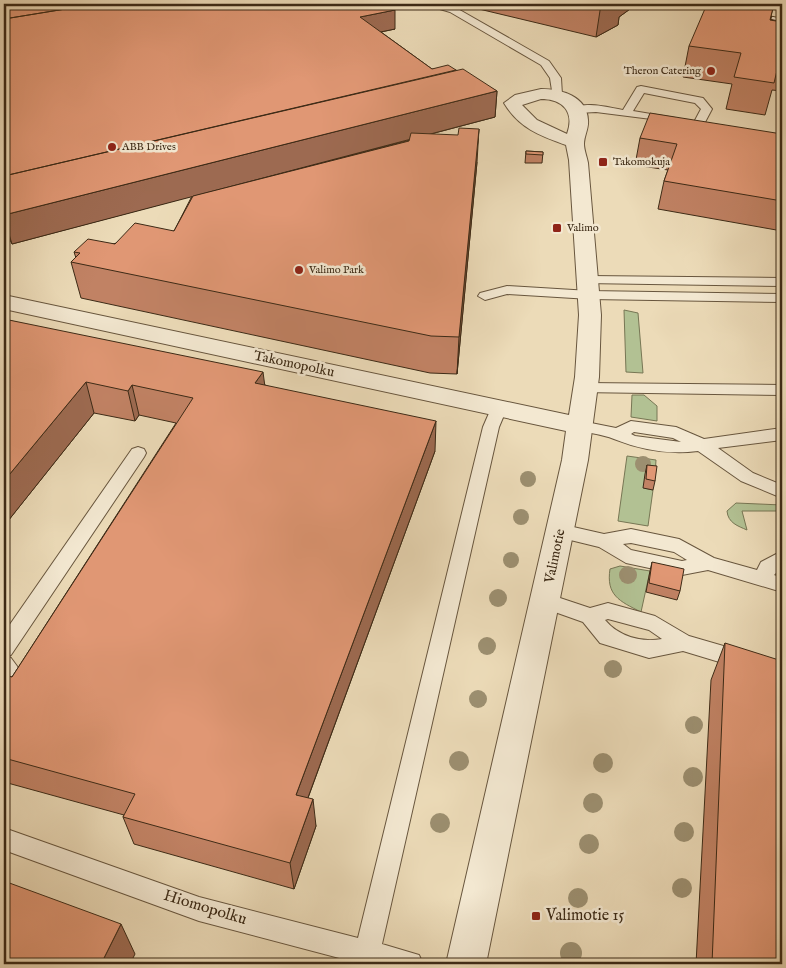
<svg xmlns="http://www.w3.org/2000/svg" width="786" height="968" font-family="'IM FELL English',serif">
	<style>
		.green { fill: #b2c193; stroke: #777654 }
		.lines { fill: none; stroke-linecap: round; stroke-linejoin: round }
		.lane-casing { stroke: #68563e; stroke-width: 2 }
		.street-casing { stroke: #68563e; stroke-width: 2 }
		.lane { fill: #f3e8d1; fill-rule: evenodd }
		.street { fill: #f3e8d1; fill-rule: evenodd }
		.rail-casing { stroke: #3c2a16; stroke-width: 4 }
		.rail { stroke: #f3e8d1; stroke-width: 2.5; stroke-dasharray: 7; stroke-linecap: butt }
		.tree { fill: #9c8f70 }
		.wall { fill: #c18264; stroke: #3c2a16; fill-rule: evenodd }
		.shaded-wall { fill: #9d6a51; stroke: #3c2a16 }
		.building { fill: #e09774; stroke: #3c2a16 }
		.poi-dot { fill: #8f2418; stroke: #f3e8d1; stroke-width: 2 }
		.labels { text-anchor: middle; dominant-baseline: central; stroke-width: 5; stroke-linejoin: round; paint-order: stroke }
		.far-poi-label { font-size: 11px; fill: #3c2a16; stroke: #f3e8d1; text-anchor: start }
		.street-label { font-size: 14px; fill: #3c2a16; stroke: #f3e8d1 }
		.near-street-label { font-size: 16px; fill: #3c2a16; stroke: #f3e8d1 }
		.near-poi-label { font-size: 16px; fill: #3c2a16; stroke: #f3e8d1; text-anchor: start }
	</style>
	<rect width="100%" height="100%" fill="#ecdbb8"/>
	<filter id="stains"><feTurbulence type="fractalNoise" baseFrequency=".004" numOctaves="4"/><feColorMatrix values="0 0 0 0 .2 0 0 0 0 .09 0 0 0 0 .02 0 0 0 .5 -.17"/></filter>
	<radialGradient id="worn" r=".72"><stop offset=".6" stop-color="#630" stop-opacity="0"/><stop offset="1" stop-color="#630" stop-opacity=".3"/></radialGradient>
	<path class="green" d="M624 310 638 313 643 373 626 372Z
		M632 395H644L657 406V421L631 417Z
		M627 456 656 460 655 475 644 488 653 490 648 526 618 521Z
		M736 503 782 505V511H742L747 530C738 526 728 523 727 511Z
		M620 566 650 571 641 612C619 601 606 595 610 569Z"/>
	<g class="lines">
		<defs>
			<path id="lane" d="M423 4 451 7 453 4H462L458 9 549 61 561 78 562 95 557 98 553 97 550 78 541 65 450 12Z
				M641 86 703 98 712 109 703 126 699 127 693 124 701 109 695 103 644 93 633 111 675 118V122L596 112 578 113 573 110C584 100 609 108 623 110L637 87Z
				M589 276 782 278V286L584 283 582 280Z
				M507 286 590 291 782 294V302L590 299 507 294 485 300 478 296 480 293Z
				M586 383 782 385V395L580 392 578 388 580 384Z
				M499 403 505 404 507 408 499 427 382 944 419 955 423 964H362L199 921 4 850V828L199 897 358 938 483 427 493 404Z
				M581 421 616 428 631 421 676 427 704 439 782 428V440L718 448 753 473 782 485V498L741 481 698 451C668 455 642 450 614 439 602 434 588 433 575 430L573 426 575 422ZM634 432 673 438 681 442 635 436 631 434Z
				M138 447 144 449 146 453 144 457 11 655 7 656 11 658 22 673 21 682 11 699 4 702V633L132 449Z
				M560 524 604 534 631 529 679 539 714 558 757 570 761 562 782 551V567L774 575 782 578V592L708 570 682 575 626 563 599 547 554 536 551 531 554 526ZM631 543 674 552 687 560 682 561 631 550 623 544Z
				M545 593 590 608 608 603 655 616 689 636 782 663V681L683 651 649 658 600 643 583 622 538 606 535 601 538 596ZM608 619 649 630 662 639C641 643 618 636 605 620Z"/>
			<path id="street" d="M541 89C561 89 587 96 588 120 589 128 584 136 584 144 584 150 587 157 588 163L601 315 599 377 588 460 486 964H446L562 460 566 431 4 309V295L569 415 575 377 579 315 569 160 566 145C540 136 519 128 504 103L515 95ZM541 99C563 99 575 112 567 134L537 120 522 105Z"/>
		</defs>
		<use href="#lane" class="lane-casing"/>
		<use href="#street" class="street-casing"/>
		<use href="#lane" class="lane"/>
		<use href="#street" class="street"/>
		<defs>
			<path id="rail" d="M706 4 724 8
				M778 4 782 5
				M758 15 782 20"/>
		</defs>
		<use href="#rail" class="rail-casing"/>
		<use href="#rail" class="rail"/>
	</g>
	<g class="tree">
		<circle cx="643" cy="464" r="8"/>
		<circle cx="528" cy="479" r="8"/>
		<circle cx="521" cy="517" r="8"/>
		<circle cx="511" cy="560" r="8"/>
		<circle cx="628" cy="575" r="9"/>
		<circle cx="498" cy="598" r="9"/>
		<circle cx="487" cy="646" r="9"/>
		<circle cx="613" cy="669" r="9"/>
		<circle cx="478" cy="699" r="9"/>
		<circle cx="694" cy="725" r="9"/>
		<circle cx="459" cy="761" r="10"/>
		<circle cx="603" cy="763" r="10"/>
		<circle cx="693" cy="777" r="10"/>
		<circle cx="593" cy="803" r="10"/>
		<circle cx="440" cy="823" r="10"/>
		<circle cx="684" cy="832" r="10"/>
		<circle cx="589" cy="844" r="10"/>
		<circle cx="682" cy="888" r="10"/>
		<circle cx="578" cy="898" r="10"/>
		<circle cx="571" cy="953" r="11"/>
	</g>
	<path class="wall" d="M4 4 32 7 395 29 381 32 432 69 456 70 497 91 495 117 431 134 477 162 457 374 430 373 81 298 71 262 76 258 74 252 174 231 192 196 12 244 4 228ZM410 140 409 141 249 182 379 148Z
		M458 4H637L619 17 618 25 596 37Z
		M774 4 770 20 782 22V91L772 90 765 115 726 109 732 84 683 77 689 46 737 8Z
		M782 134V231L658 209 664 181 668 170 635 165 640 138Z
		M526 151 543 152 542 163H525Z
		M4 319 265 385 435 451 308 798 316 826 294 889 134 844 123 817 124 815 4 782V675L12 677 176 423 139 415 135 421 94 413 4 526Z
		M647 465 655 481 653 490 643 488 645 474Z
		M652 562 680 591 677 600 646 592 650 571Z
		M725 643 782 964H696L711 680Z"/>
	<path class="shaded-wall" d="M601 4H637L619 17 618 25 596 37Z
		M395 10V29L361 36 360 17Z
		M497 91 495 117 12 244 4 218V215Z
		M479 129 477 162 457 374 459 337Z
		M263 372 267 402 255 383Z
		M86 382 94 413 4 526V481Z
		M132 385 139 415 135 421 128 391Z
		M436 421 435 451 299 822 296 795Z
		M313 799 316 826 294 889 290 863Z
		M121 924 135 954 130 964H101Z"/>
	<path class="building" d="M4 4H30L32 7 51 4H96L4 19Z
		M96 4H386L395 10 360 17 432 69 448 65 456 70 4 176V19Z
		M707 4 737 8 738 4H774L770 20 782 22V59L780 58 774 83 734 77 741 53 689 46Z
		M463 69 497 91 4 215V176Z
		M650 113 782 134V201L664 181 677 144 640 138Z
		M459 128 479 129 459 337 431 336 71 262 80 253 74 252 88 239 115 244 135 223 174 231 193 196 409 141 411 133 458 135Z
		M526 151 543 152V155L526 154Z
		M4 319 263 372 255 383 436 421 296 795 313 799 290 863 123 817 135 794 4 758V675L12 677 193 398 132 385 128 391 86 382 4 481Z
		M647 465 657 466 655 481 646 479Z
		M652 562 684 569 680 591 649 583Z
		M725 643 782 661V964H712Z
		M4 881 121 924 101 964H4Z"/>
	<g class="poi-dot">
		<circle cx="711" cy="71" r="5"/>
		<circle cx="112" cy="147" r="5"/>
		<rect x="598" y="157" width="10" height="10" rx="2.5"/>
		<rect x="552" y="223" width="10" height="10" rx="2.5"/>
		<circle cx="299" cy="270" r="5"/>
		<rect x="531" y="911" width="10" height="10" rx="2.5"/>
	</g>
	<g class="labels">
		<g class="far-poi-label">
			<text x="701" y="71" text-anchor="end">Theron Catering</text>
			<text x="122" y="147">ABB Drives</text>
			<text x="613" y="162">Takomokuja</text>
			<text x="567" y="228">Valimo</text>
			<text x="309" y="270">Valimo Park</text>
		</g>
		<g class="street-label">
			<text transform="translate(294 364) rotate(12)">Takomopolku</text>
			<text transform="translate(555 556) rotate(-78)">Valimotie</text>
		</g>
		<g class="near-street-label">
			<text transform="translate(205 908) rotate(17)">Hiomopolku</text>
		</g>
		<g class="near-poi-label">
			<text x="546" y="916">Valimotie 15</text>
		</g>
	</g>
	<rect width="786" height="968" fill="none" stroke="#ecdbb8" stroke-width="20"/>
	<rect x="5" y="5" width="776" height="958" fill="none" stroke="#3c2a16" stroke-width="2.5"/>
	<rect x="10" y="10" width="766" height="948" fill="none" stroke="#3c2a16"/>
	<rect width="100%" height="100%" filter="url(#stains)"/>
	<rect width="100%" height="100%" fill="url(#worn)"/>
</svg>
